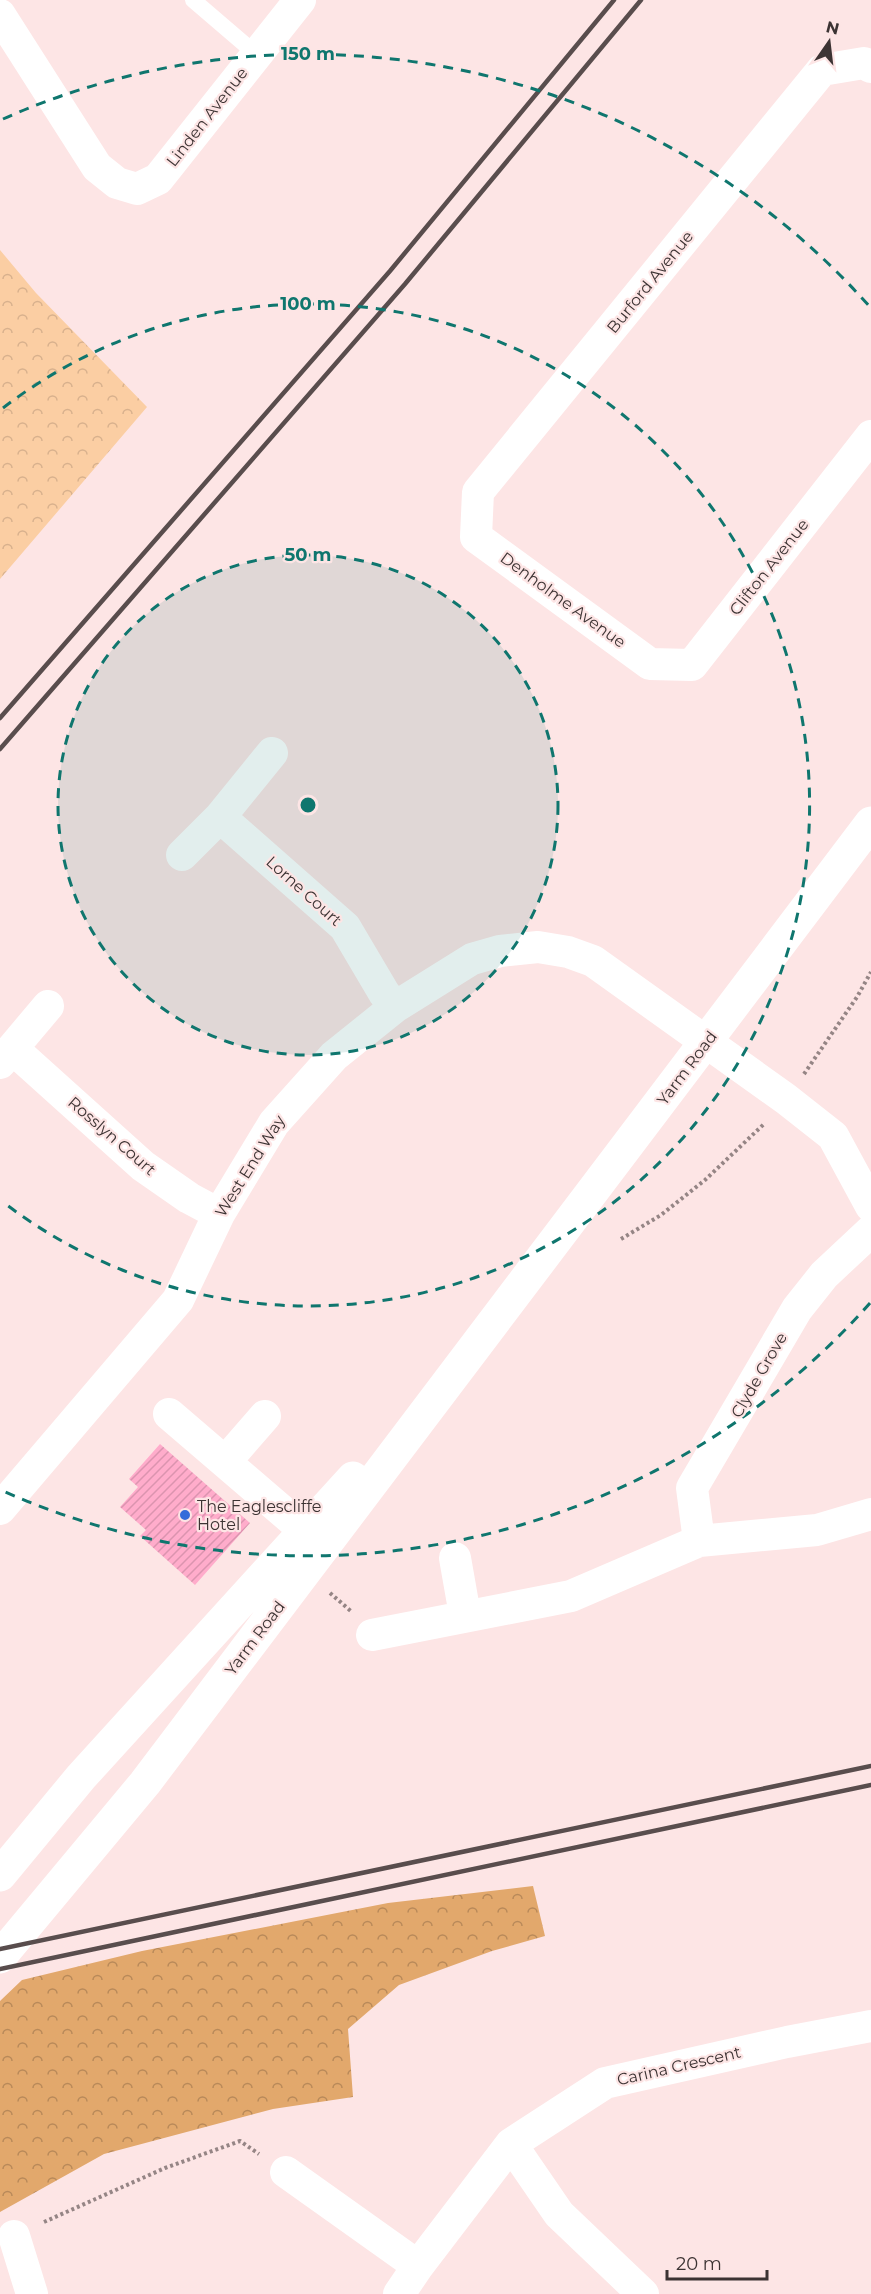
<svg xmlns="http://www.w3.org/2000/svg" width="871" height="2294" font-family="Montserrat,sans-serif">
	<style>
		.forest { fill: url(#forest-crowns) }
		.park { fill: url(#park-crowns) }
		.building { fill: url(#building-hatch) }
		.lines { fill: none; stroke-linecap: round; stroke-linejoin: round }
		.path { stroke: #958585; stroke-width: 4; stroke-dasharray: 3 3; stroke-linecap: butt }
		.lane { stroke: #fff; stroke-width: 16 }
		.street { stroke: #fff; stroke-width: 32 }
		.primary { stroke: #fff; stroke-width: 33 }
		.rail { stroke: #594d4d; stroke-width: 4.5 }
		.ring { fill: none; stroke: #0f766e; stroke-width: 3; stroke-dasharray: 10 8 }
		.poi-dot { fill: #356bda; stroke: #fde5e5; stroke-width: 2 }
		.labels { text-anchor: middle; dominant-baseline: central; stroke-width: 4.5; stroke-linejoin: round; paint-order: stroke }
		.street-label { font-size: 16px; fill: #3c3333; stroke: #fde5e5 }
		.poi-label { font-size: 16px; fill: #3c3333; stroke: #fde5e5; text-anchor: start }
		.centre { fill: #0f766e; stroke: #fde5e5; stroke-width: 3 }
		.ring-label { font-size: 18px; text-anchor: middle; font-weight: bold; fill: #0f766e; stroke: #fde5e5; stroke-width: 4.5; stroke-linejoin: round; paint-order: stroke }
	</style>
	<defs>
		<pattern id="forest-crowns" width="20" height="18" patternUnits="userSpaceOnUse" patternTransform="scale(1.5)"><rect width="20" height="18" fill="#e2a86c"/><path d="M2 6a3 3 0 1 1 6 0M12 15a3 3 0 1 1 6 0" fill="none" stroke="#b88959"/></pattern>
		<pattern id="park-crowns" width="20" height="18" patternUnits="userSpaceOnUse" patternTransform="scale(1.5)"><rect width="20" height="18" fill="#fbcea3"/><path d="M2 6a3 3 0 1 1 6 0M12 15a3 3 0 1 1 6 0" fill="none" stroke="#d8b18d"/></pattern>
		<pattern id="building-hatch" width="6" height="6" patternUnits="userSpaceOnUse" patternTransform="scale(1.5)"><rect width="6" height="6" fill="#ffaccb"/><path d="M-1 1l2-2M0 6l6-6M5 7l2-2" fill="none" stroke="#db94af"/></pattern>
	</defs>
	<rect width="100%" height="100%" fill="#fde5e5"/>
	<path class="forest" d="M533 1886 545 1936 492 1951 399 1985 348 2029 353 2097 273 2109 104 2154 0 2212V2001L22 1980 142 1951 388 1903Z"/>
	<path class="park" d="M0 250 36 293 147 407 0 579Z"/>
	<path class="building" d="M160 1444 250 1523 195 1585 140 1536 146 1530 120 1507 138 1487 129 1479Z"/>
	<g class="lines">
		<path class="path" d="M804 1074 857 997 871 972
			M621 1239 661 1215 705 1180 764 1124
			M330 1593 352 1612
			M44 2222 165 2168 240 2141 259 2154"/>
		<path class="lane" d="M193 0 256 54"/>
		<path class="street" d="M0 15 97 167 117 183 137 189 158 179 300 0
			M871 67 864 63 822 70 478 492 476 537 650 664 692 665 871 436
			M220 817 345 927 384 993 395 1007
			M182 855 220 817 272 753
			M13 1049 143 1166 189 1198 219 1214
			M0 1063 48 1006
			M169 1414 324 1547
			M225 1462 265 1416
			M0 1509 178 1300 219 1214 274 1123 334 1056 395 1007 472 959 500 951 538 947 568 952 593 961 786 1099 833 1136 871 1206
			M699 1541 692 1488 797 1309 824 1275 871 1231
			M455 1558 465 1615
			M372 1635 571 1596 699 1541 817 1530 871 1514
			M511 2144 559 2214 643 2294
			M286 2172 418 2266
			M14 2236 32 2294
			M399 2294 418 2266 511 2144 605 2083 787 2042 871 2026"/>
		<path class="primary" d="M0 1875 81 1777 353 1478
			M0 1957 145 1783 871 823"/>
		<path class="rail" d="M0 718 390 271 614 0
			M0 749 405 284 641 0
			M0 1949 871 1766
			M0 1969 871 1785"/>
	</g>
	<circle cx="308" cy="805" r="250" fill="#0f766e" fill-opacity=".12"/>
	<g class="ring">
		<circle cx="308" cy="805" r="250"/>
		<path d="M3 408A501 501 0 1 1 3 1202"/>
		<path d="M870 1303A751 751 0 0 1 3 1491M3 119A751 751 0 0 1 870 307"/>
	</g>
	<circle class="poi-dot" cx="185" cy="1515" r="6"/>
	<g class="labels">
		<g class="street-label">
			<text transform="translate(207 117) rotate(-52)">Linden Avenue</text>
			<text transform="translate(650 282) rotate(-51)">Burford Avenue</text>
			<text transform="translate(769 567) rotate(-52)">Clifton Avenue</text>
			<text transform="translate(563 600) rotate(36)">Denholme Avenue</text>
			<text transform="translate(304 891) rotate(42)">Lorne Court</text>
			<text transform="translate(687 1068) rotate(-53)">Yarm Road</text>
			<text transform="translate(112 1136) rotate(41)">Rosslyn Court</text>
			<text transform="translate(250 1166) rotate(-58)">West End Way</text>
			<text transform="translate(759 1375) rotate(-60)">Clyde Grove</text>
			<text transform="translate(255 1638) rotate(-53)">Yarm Road</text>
			<text transform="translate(679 2066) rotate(-13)">Carina Crescent</text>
		</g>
		<g class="poi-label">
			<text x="197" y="1506">The Eaglescliffe<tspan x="197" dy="18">Hotel</tspan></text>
		</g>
	</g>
	<circle cx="308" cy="805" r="9" class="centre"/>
	<g class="ring-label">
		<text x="308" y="60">150 m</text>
		<text x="308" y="310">100 m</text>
		<text x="308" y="561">50 m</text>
	</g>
	<g transform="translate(829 42) rotate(14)" stroke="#fde5e5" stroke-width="4.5" paint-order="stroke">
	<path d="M0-4.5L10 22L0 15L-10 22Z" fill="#3c3333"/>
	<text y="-9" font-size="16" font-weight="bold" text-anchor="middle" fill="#3c3333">N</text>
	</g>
	<path d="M667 2270v9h100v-9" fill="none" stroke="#3c3333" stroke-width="3"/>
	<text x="676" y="2270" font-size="18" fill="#3c3333" stroke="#fde5e5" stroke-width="4.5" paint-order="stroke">20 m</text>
</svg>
